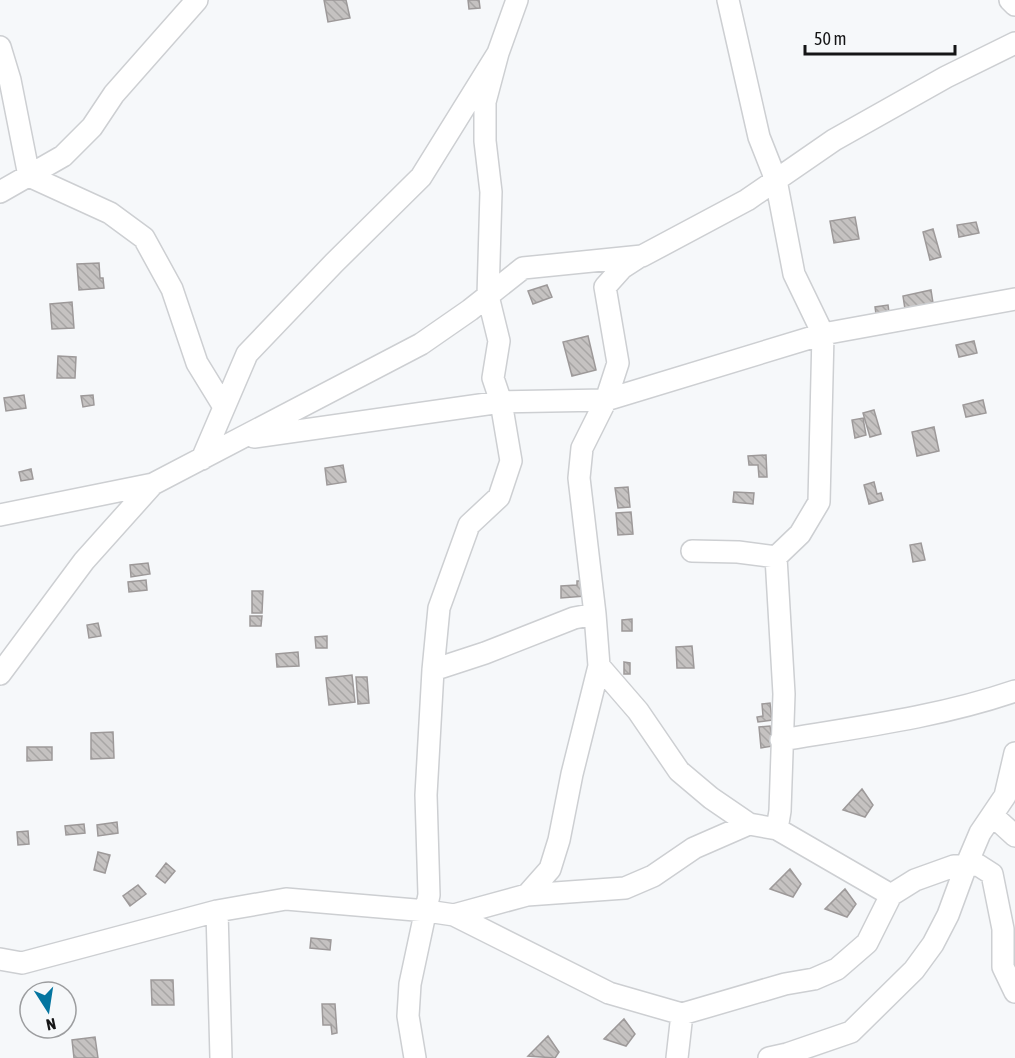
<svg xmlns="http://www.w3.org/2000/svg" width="1015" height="1058" font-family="'Asap Condensed',sans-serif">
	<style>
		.building { fill: url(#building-back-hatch); stroke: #9d9999; stroke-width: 1.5 }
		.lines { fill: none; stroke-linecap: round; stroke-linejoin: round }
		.minor-casing { stroke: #cdcfd2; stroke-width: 24 }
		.minor { stroke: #fff; stroke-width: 21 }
	</style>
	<defs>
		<pattern id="building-back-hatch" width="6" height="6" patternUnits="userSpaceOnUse" patternTransform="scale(1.5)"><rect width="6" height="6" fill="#c5c2c1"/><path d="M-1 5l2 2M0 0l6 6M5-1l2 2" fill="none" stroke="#a8a6a5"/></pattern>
	</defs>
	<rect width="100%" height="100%" fill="#f6f8fa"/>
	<path class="building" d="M324 0H346L350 18 328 22Z
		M468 0H479L480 8 469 9Z
		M855 217 859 239 834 243 830 221Z
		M976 222 979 233 959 237 957 225Z
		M933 229 941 257 930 260 923 232Z
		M99 263 100 278H103L104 288 79 290 77 264Z
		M547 285 552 297 533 304 528 291Z
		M931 290 933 303 905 309 903 296Z
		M72 302 74 328 52 329 50 304Z
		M888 305 889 312 876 314 875 307Z
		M588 336 596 370 572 376 563 342Z
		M974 341 977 353 959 357 956 345Z
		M58 356 76 357 75 378H57Z
		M24 395 26 408 6 411 4 398Z
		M93 395 94 405 83 407 81 396Z
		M983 400 986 413 966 417 963 405Z
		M874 410 881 434 870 437 863 413Z
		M863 418 866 435 855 438 852 420Z
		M934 427 939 451 917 456 912 432Z
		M766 455 767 477H759L758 465H749L748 456Z
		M343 465 346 482 327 485 325 468Z
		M31 469 33 479 21 481 19 472Z
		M874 482 877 494 881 493 883 500 869 504 864 485Z
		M628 487 630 507 618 508 615 488Z
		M734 492 754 493 753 504 733 502Z
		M631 512 633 534 618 535 616 513Z
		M921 543 925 560 913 562 910 545Z
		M148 563 150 574 131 577 130 565Z
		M146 580 147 590 129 592 128 582Z
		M577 581H584L585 596 561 598V586L577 585Z
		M252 591H263L262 613H252Z
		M250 616H262L261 626H250Z
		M632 619V631H622V620Z
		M98 623 101 636 89 638 87 625Z
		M327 636V648H316L315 637Z
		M692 646 694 668H677L676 647Z
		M298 652 299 666 277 667 276 654Z
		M624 662 630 663V674H624Z
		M352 675 355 702 329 705 326 678Z
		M356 677H367L369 703 358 704Z
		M770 703 772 720 758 722 757 717 763 716 762 704Z
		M770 726 773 746 761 748 759 727Z
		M113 732 114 758 91 759V733Z
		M27 747H52V760L27 761Z
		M862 789 873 805 865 817 843 810Z
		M117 822 118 833 98 836 97 825Z
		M84 824 85 833 66 835 65 826Z
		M28 831 29 844 18 845 17 832Z
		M98 852 110 855 105 873 94 870Z
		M166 863 175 871 165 883 156 876Z
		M790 869 801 884 793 897 770 889Z
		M138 885 146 894 130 906 123 896Z
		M845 889 856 904 847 917 825 909Z
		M311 938 331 940 330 950 310 948Z
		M151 980H173L174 1005H152Z
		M322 1004H335L337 1033 332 1034 331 1025H323Z
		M624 1019 635 1034 626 1046 604 1039Z
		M548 1036 559 1052 555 1058 528 1056Z
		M95 1037 98 1058H74L72 1040Z"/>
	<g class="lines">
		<defs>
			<path id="minor" d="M728 0 759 137 776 180 794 274 823 334 819 502 800 534 776 557 784 694 780 811 777 829
				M1010 0 1015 5
				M0 47 10 80 29 176 110 213 144 238 172 289 197 363 224 407
				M0 192 63 156 92 127 114 94 197 0
				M254 437 501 402 606 400 823 334 1015 299
				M202 459 247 354 334 263 421 177 498 53 517 0
				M0 515 153 484 421 344 470 310 523 268 642 256 747 200 834 140 946 77 1015 43
				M692 551 738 552 776 557
				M595 614 579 478 582 448 606 400 618 363 605 287 622 268 639 257
				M599 666 638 711 679 771 711 798 749 824 777 829 891 895
				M433 670 485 653 574 618 595 614 599 666 572 774 559 840 550 869 527 895
				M0 674 84 561 153 484
				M781 740C860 727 939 717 1015 691
				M992 815 1015 836
				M217 911 221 1058
				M454 915 527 895 625 888 653 876 694 848 749 824
				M0 959 22 963 217 911 286 899 427 911 454 915 609 993 682 1014 785 984 814 979 837 969 867 943 891 895 915 880 954 866 978 865 992 874 1003 929V967L1015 992
				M415 1058 408 1016 410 984 429 895 426 795 433 670 439 608 469 525 499 497 511 461 501 402 493 378 499 341 488 296 491 192 485 141V102L498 53
				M677 1058 682 1014
				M769 1058 787 1054 851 1032 914 970 933 944 948 915 966 866 980 833 1005 796 1015 753"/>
		</defs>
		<use href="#minor" class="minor-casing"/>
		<use href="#minor" class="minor"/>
	</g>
	<g transform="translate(48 1010) rotate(168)"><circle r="28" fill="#f6f8fa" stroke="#9c9d9f" stroke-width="1.5"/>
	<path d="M0-4.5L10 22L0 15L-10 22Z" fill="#0475a0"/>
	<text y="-9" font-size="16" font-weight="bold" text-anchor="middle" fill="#151516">N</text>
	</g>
	<path d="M805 45v9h150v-9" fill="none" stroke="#151516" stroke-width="3"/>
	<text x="814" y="45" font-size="18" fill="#151516" stroke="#f6f8fa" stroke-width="4.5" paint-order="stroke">50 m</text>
</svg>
